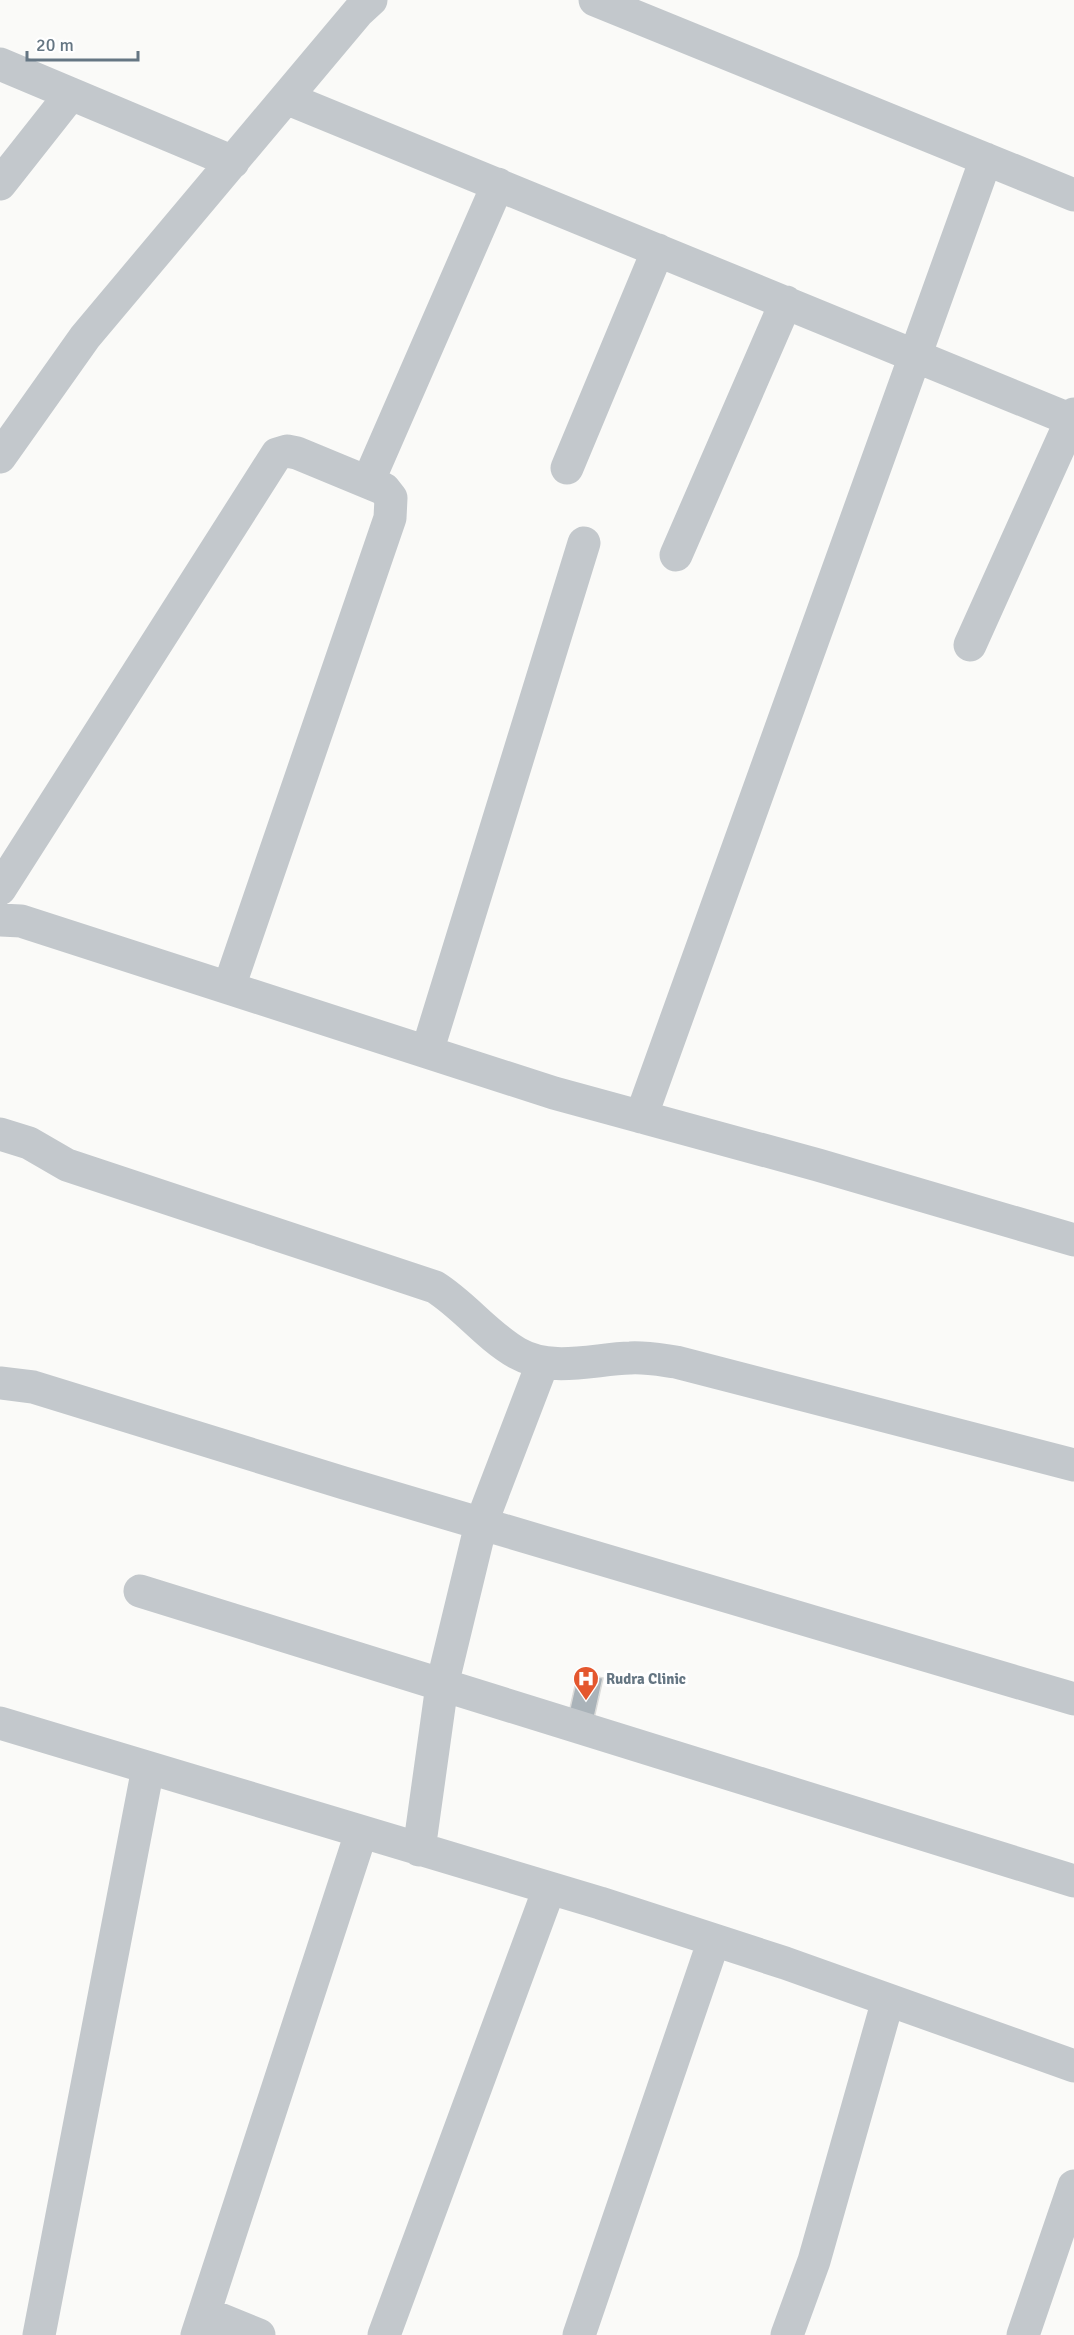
<svg xmlns="http://www.w3.org/2000/svg" width="1074" height="2335" font-family="Signika,sans-serif">
	<style>
		.building { fill: #aab3b9; stroke: #dcdcda; stroke-width: 1.5 }
		.lines { fill: none; stroke-linecap: round; stroke-linejoin: round }
		.minor { stroke: #c3c8cc; stroke-width: 33 }
		.labels { text-anchor: middle; dominant-baseline: central; stroke-width: 6; stroke-linejoin: round; paint-order: stroke }
		.poi-label { font-size: 15px; font-weight: bold; fill: #657683; stroke: #fff; text-anchor: start }
	</style>
	<rect width="100%" height="100%" fill="#fafaf8"/>
	<path class="building" d="M578 1673 603 1678 593 1723 568 1717Z"/>
	<g class="lines">
		<path class="minor" d="M595 0 1074 195
			M0 64 233 162
			M286 98 1074 421
			M0 184 71 94
			M0 457 85 337 358 12 371 0
			M567 468 658 250
			M368 482 498 184
			M676 555 786 302
			M970 645 1074 414
			M0 889 277 454 287 451 297 453 384 489 391 498 390 518 229 987
			M0 920 21 921 554 1093 818 1165 1074 1240
			M427 1052 584 543
			M641 1117 986 159
			M0 1134 29 1143 67 1165 435 1287C465 1306 486 1335 517 1353 552 1373 593 1359 630 1358 645 1357 661 1360 676 1362L1074 1465
			M0 1383 33 1387 344 1483 1074 1699
			M140 1591 1074 1881
			M0 1723 600 1903 785 1963 1074 2066
			M419 1850 442 1685 481 1524 543 1362
			M205 2313 259 2335
			M39 2335 148 1768
			M197 2335 361 1833
			M384 2335 549 1889
			M579 2335 714 1940
			M787 2335 814 2261 888 2000
			M1023 2335 1074 2186"/>
	</g>
	<defs>
		<symbol id="hospital-pin" viewBox="-11 -11 22 30"><path d="M0 17L-7.5 6A9.5 9.5 0 1 1 7.5 6Z" fill="#e4572e" stroke="#fff"/><path d="M-5-5h3v3.5h4V-5h3V5h-3V1.5h-4V5h-3Z" fill="#fff"/></symbol>
	</defs>
	<g fill-rule="evenodd">
		<use href="#hospital-pin" x="571" y="1664" width="30" height="40"/>
	</g>
	<g class="labels">
		<g class="poi-label">
			<text x="606" y="1679">Rudra Clinic</text>
		</g>
	</g>
	<path d="M27 51v9h111v-9" fill="none" stroke="#657683" stroke-width="3"/>
	<text x="36" y="51" font-size="18" fill="#657683" stroke="#ffffff" stroke-width="4.5" paint-order="stroke">20 m</text>
</svg>
